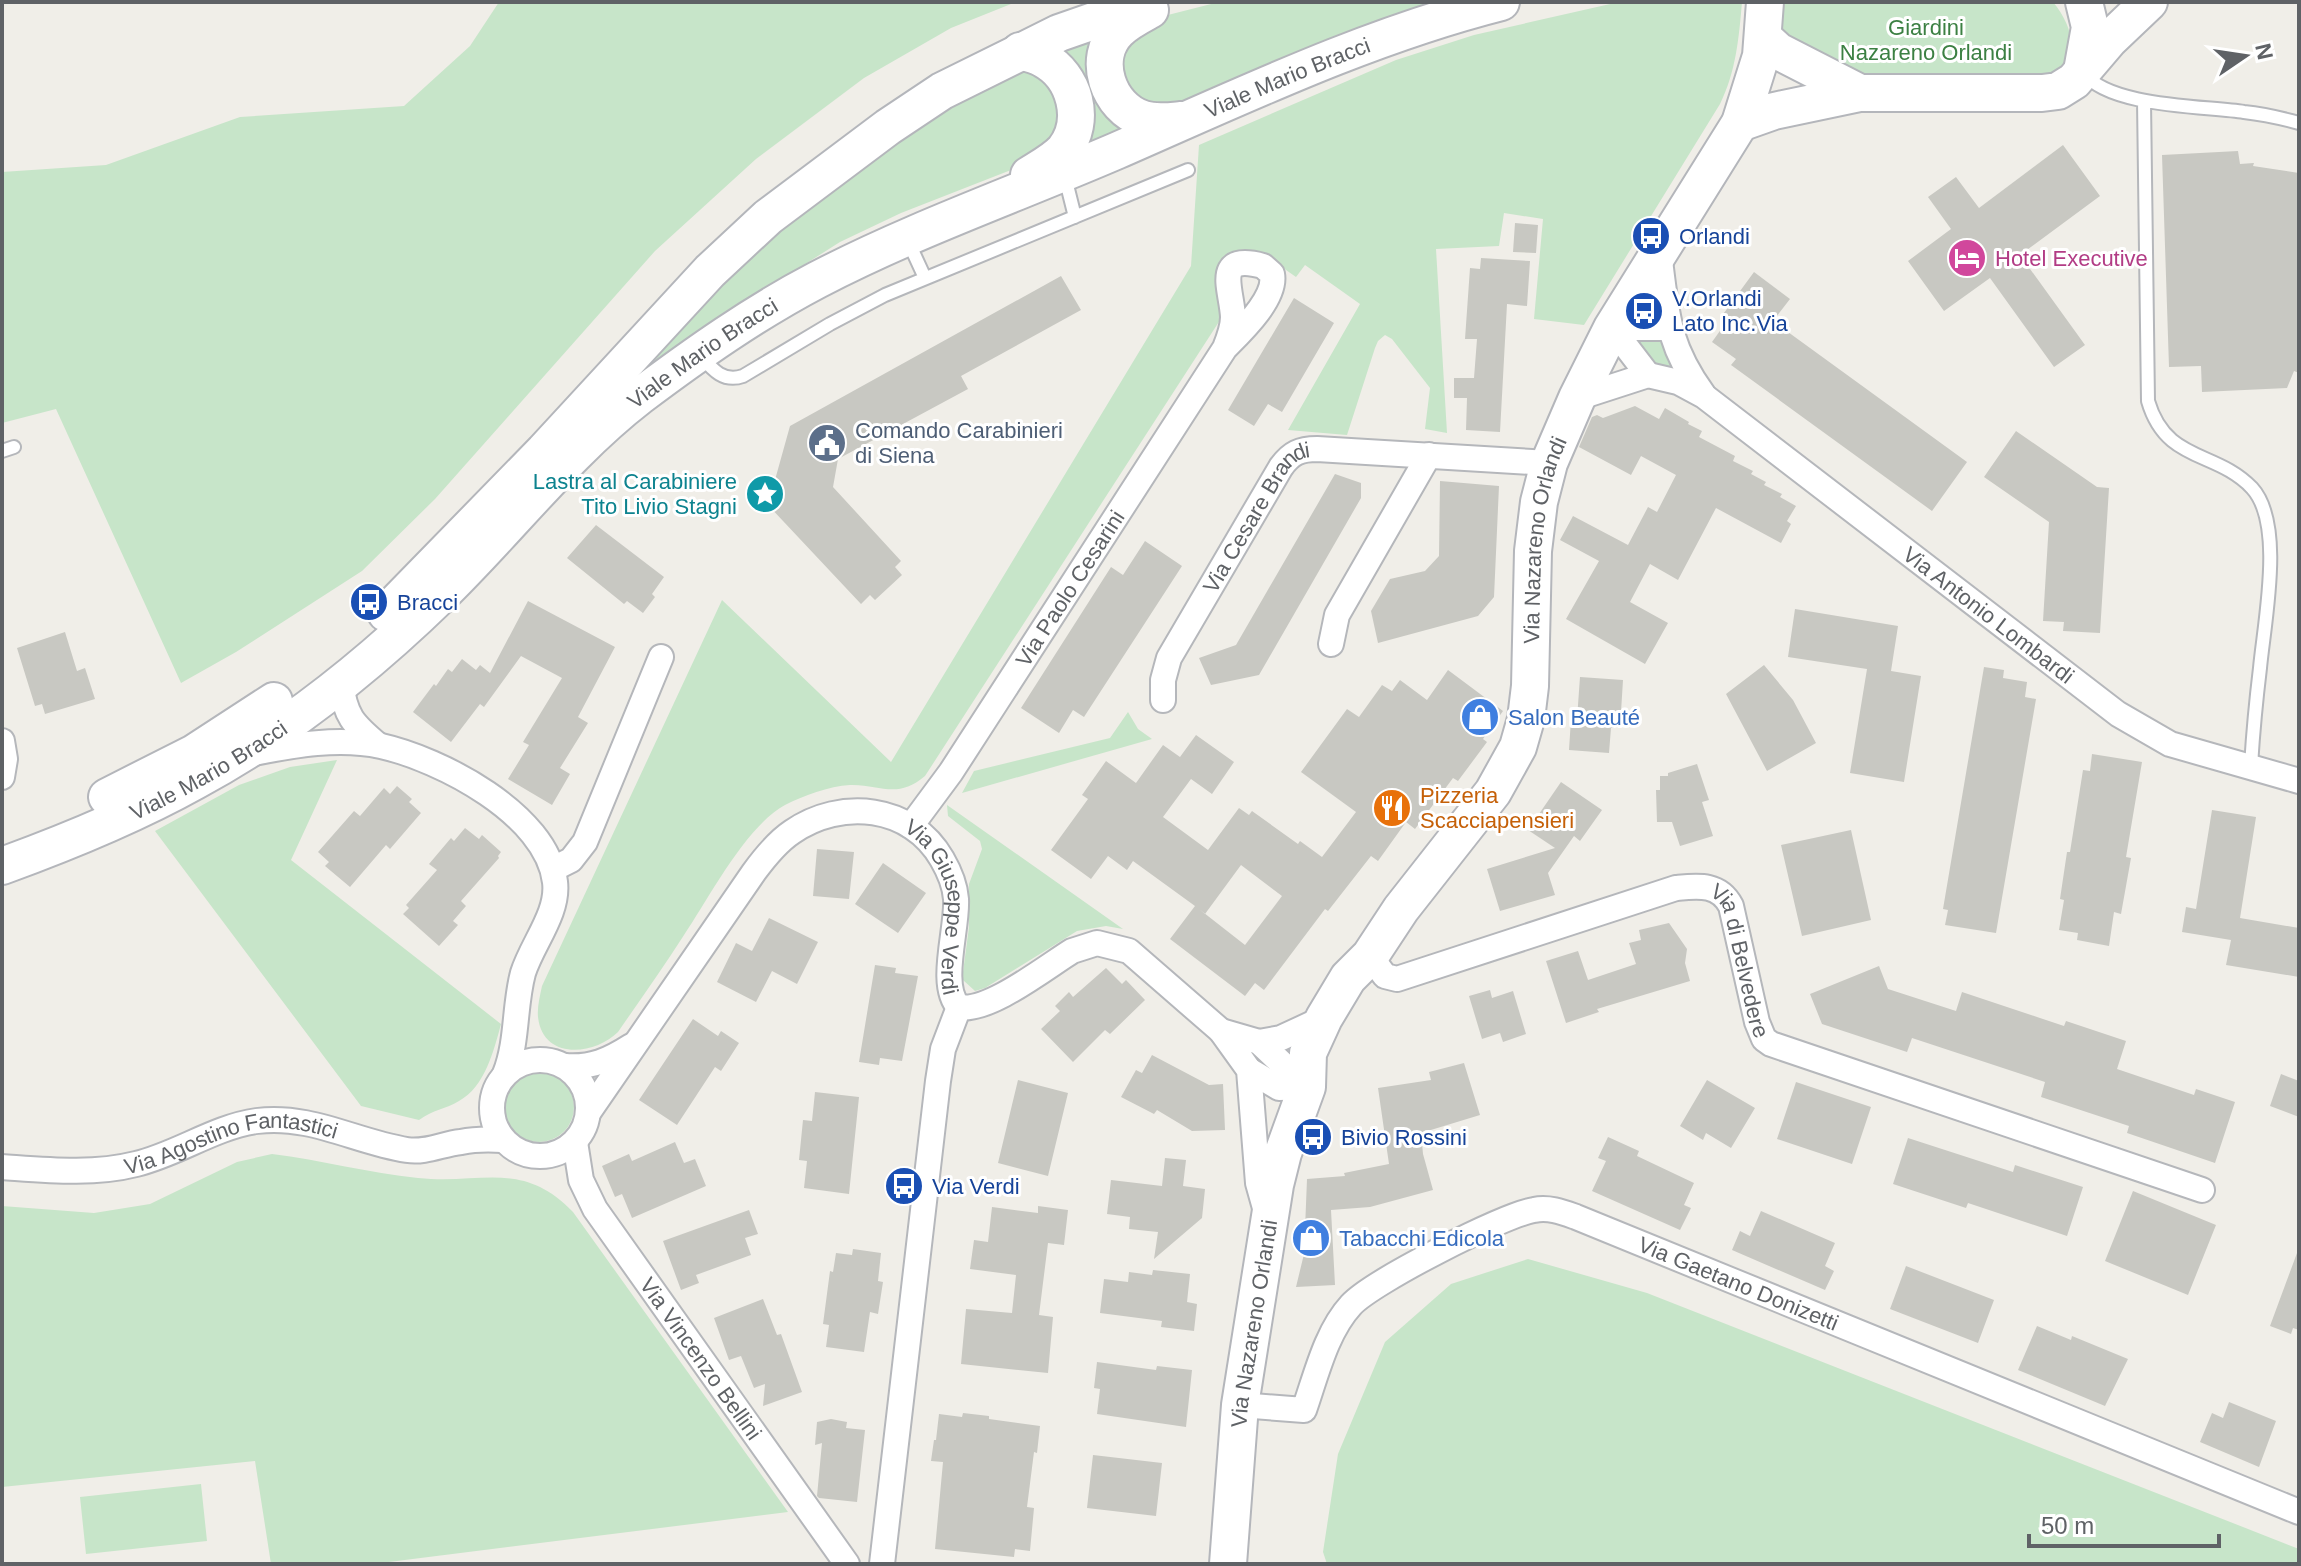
<svg xmlns="http://www.w3.org/2000/svg" width="2301" height="1566" font-family="Arial,sans-serif">
	<style>
		.green { fill: #c7e5c9 }
		.building { fill: #c8c8c2; fill-rule: evenodd }
		.lines { fill: none; stroke-linecap: round; stroke-linejoin: round }
		.lane-casing { stroke: #b5b7bb; stroke-width: 16 }
		.street-casing { stroke: #b5b7bb; stroke-width: 28 }
		.secondary-casing { stroke: #b4b6bb; stroke-width: 40 }
		.lane { stroke: #fff; stroke-width: 12 }
		.street { stroke: #fff; stroke-width: 24 }
		.secondary { stroke: #fff; stroke-width: 36 }
		.labels { text-anchor: middle; dominant-baseline: central; stroke-width: 6; stroke-linejoin: round; paint-order: stroke }
		.park-label { font-size: 22px; fill: #3c8043; stroke: #fff }
		.street-label { font-size: 22px; fill: #5f6266; stroke: #fff }
		.transit-label { font-size: 22px; fill: #164399; stroke: #fff; text-anchor: start }
		.hotel-label { font-size: 22px; fill: #b23c85; stroke: #fff; text-anchor: start }
		.service-label { font-size: 22px; fill: #4e5e75; stroke: #fff; text-anchor: start }
		.culture-label { font-size: 22px; fill: #0d838f; stroke: #fff; text-anchor: end }
		.shop-label { font-size: 22px; fill: #366cbe; stroke: #fff; text-anchor: start }
		.food-label { font-size: 22px; fill: #c56008; stroke: #fff; text-anchor: start }
	</style>
	<rect width="100%" height="100%" fill="#f0eee8"/>
	<path class="green" d="M499 2H1016L951 28 864 78 756 159 655 251 435 499 362 571 236 652 181 683 56 409 2 423V172L106 165 240 117 404 106 470 46Z
		M1219 2H1437L1178 111 1137 105 1118 62 1120 48 1160 17Z
		M1619 2H1742C1739 37 1736 72 1720 104L1584 325 1534 319 1543 219 1504 213 1499 246 1436 249 1447 433 1425 429 1430 388 1392 339 1385 335 1378 341 1375 348 1347 435 1288 430 1360 304 1305 265 1296 277C1268 258 1254 242 1220 261 1210 280 1217 295 1224 314L925 776C897 800 880 784 850 785 829 786 803 796 785 805 746 826 709 898 684 935 663 968 640 1000 618 1032 595 1055 543 1061 538 1017 537 1007 540 996 542 986L722 600 891 762 1191 266 1199 145 1396 60 1474 35Z
		M1781 2H2053C2077 31 2082 68 2038 78L1851 76 1780 39Z
		M1093 40 1132 128 1086 144 1062 57 1063 47Z
		M1021 67 1051 79 1065 130 1029 163 901 213 840 242 761 292 646 378 618 384 716 280 913 123Z
		M1642 338C1666 340 1666 344 1672 366L1668 369 1659 370 1638 348V341Z
		M1128 712 1138 729 1152 739 962 793 974 771 1110 738Z
		M337 760 291 860 501 1024C494 1050 485 1087 459 1101 444 1110 434 1109 419 1120L361 1106 155 831 239 785 290 767Z
		M947 805 1123 929 1106 926 1077 931 985 988 975 991 963 980V972L969 927V884L982 849 980 841 948 816Z
		M504 1107a35 35 0 1 1 70 0a35 35 0 1 1-70 0Z
		M272 1154C321 1160 369 1173 418 1178 481 1185 522 1159 573 1212L788 1512 373 1564H271L255 1461 2 1487V1206L94 1213 150 1204 237 1162Z
		M1528 1259 1647 1293 2299 1549V1564H1327L1323 1552 1338 1454 1385 1342 1451 1284Z
		M201 1484 207 1541 86 1554 80 1497Z"/>
	<path class="building" d="M2063 145 2100 196 2020 255 2085 345 2054 367 1990 278 1944 311 1908 261 1951 229 1928 197 1956 177 1979 208Z
		M2238 151 2240 164 2254 163 2253 166 2299 173V373L2294 371 2287 388 2202 392 2201 366 2169 367 2162 155Z
		M1515 223 1538 225 1536 253 1513 252Z
		M1481 258 1530 261 1527 306 1507 304 1500 432 1466 430 1467 398H1454V378H1474L1477 339H1465L1470 268 1480 269Z
		M1754 272 1790 299 1773 321 1967 462 1932 511 1731 365 1736 359 1712 342 1727 321 1721 317Z
		M1061 276 1081 310 961 376 968 389 838 459 833 487 901 561 895 567 902 575 875 600 870 595 861 604 768 505 790 426Z
		M1294 298 1334 323 1282 412 1268 404 1254 426 1228 410Z
		M1635 406 1659 419 1665 408 1689 422 1688 424 1702 431 1699 437 1735 456 1733 461 1753 471 1751 474 1766 482 1764 485 1782 494 1780 497 1796 506 1787 521 1791 524 1781 543 1716 508 1678 580 1650 564 1630 602 1668 623 1645 664 1566 619 1599 561 1560 540 1573 516 1628 545 1648 507 1657 512 1676 475 1641 456 1631 475 1579 447 1592 417 1597 415 1603 418Z
		M2016 431 2097 487 2109 488 2100 633 2063 631 2064 622 2043 621 2049 522 1984 477Z
		M1335 474 1361 483V498L1259 675 1211 685 1199 658 1236 645Z
		M1440 481 1499 486 1494 597 1478 616 1378 643 1371 611 1390 579 1425 571 1439 556Z
		M596 525 664 577 652 594 655 597 643 613 627 601 624 604 567 558Z
		M1145 541 1182 566 1084 717 1073 710 1059 733 1021 708 1111 567 1123 575Z
		M528 601 615 647 578 717 588 723 560 768 570 774 552 805 508 779 529 745 523 742 562 678 521 656 484 707 480 704 451 742 413 712 434 684 436 686 448 669 452 672 462 659 476 670 480 665 490 673Z
		M1795 609 1898 626 1891 671 1921 676 1904 782 1850 773 1867 669 1788 657Z
		M65 632 77 671 85 668 95 699 45 714 42 704 35 706 17 648Z
		M1764 665 1793 700 1816 743 1767 771 1726 694Z
		M1984 667 2004 670 2003 678 2027 682 2025 697 2036 699 1996 933 1945 925 1948 910 1943 909Z
		M1448 670 1503 711 1483 739 1487 742 1458 781 1453 778 1415 829 1406 822 1378 861 1371 856 1328 911 1325 909 1264 990 1255 983 1245 996 1170 939 1195 906 1133 861 1127 870 1108 856 1091 879 1051 850 1088 799 1082 795 1106 761 1136 783 1163 745 1180 757 1196 735 1234 762 1212 794 1191 779 1163 817 1208 850 1239 808 1249 815 1252 811 1298 844 1300 841 1322 857 1356 812 1301 772 1347 709 1359 717 1382 685 1392 691 1400 680 1427 700ZM1241 865 1282 896 1245 945 1199 909 1205 914Z
		M1580 677 1623 680 1620 728H1611L1609 753 1569 750 1571 719H1577Z
		M2092 754 2142 762 2126 857 2131 858 2121 914 2114 912 2109 946 2077 940 2078 933 2059 930 2064 900 2060 899 2067 852H2070L2083 770 2090 771Z
		M1697 764 1709 800 1702 802 1713 836 1680 846 1672 822H1657L1656 790H1660V776H1668V773Z
		M1561 782 1602 810 1580 841 1574 836 1548 873 1555 895 1500 911 1487 869 1555 848 1528 830Z
		M397 786 412 799 409 802 421 813 390 849 386 845 350 887 325 866 329 862 318 852 354 811 360 816 384 788 390 794Z
		M2212 810 2256 817 2240 918 2299 928V977L2226 965 2231 940 2182 932 2186 907 2196 909Z
		M465 828 479 839 482 835 501 852 498 856 499 858 461 901 466 906 453 921 458 925 439 946 403 914 409 908 406 905 437 870 429 864 451 838 454 841Z
		M1851 830 1871 920 1802 936 1781 845Z
		M817 849 854 852 849 899 813 896Z
		M883 863 926 893 898 933 855 904Z
		M769 918 818 942 797 984 772 971 756 1002 717 982 736 943 752 951Z
		M1669 923 1687 949 1685 963 1690 981 1597 1009 1599 1012 1566 1023 1546 961 1578 951 1588 980 1636 964 1629 943 1641 940 1639 930Z
		M875 965 896 968 895 973 918 976 902 1061 880 1058 879 1065 859 1062Z
		M1879 966 1888 989 1956 1011 1962 992 2064 1026 2066 1021 2126 1041 2117 1069 2194 1095 2196 1089 2235 1102 2215 1163 2127 1133 2129 1126 2041 1097 2045 1082 1912 1038 1907 1052 1822 1024 1810 994Z
		M1106 968 1122 984 1126 980 1145 1000 1110 1034 1105 1030 1073 1062 1041 1029 1060 1011 1055 1006 1069 992 1073 997Z
		M1490 990 1492 998 1513 991 1526 1034 1503 1042 1500 1033 1482 1039 1469 996Z
		M693 1019 718 1036 721 1031 739 1043 721 1071 715 1067 677 1125 639 1100Z
		M1152 1055 1209 1085 1223 1084 1225 1130 1192 1131 1157 1110 1154 1114 1121 1097 1136 1070 1142 1073Z
		M1464 1063 1480 1115 1421 1133 1423 1154 1433 1190 1370 1207 1331 1210 1335 1285 1296 1287 1304 1254 1307 1179 1345 1176 1344 1173 1389 1164 1378 1088 1431 1080 1429 1072Z
		M2281 1074 2299 1081V1117L2270 1106Z
		M1018 1080 1068 1093 1048 1176 998 1163Z
		M1707 1080 1755 1108 1731 1148 1706 1133 1703 1140 1680 1126Z
		M1796 1082 1871 1107 1852 1164 1777 1139Z
		M815 1092 859 1097 849 1194 804 1188 807 1161 799 1160 803 1120 812 1121Z
		M1608 1137 1639 1151 1637 1156 1694 1183 1684 1205 1691 1208 1680 1230 1592 1191 1606 1161 1598 1158Z
		M1908 1138 2013 1172 2015 1165 2083 1187 2067 1236 1968 1203 1966 1208 1893 1184Z
		M675 1142 684 1163 695 1159 706 1186 632 1218 622 1194 615 1197 602 1166 629 1154 632 1161Z
		M1165 1158 1186 1160 1183 1186 1205 1189 1202 1218 1154 1259 1158 1232 1129 1229 1130 1217 1107 1214 1111 1180 1162 1186Z
		M2133 1191 2216 1225 2188 1295 2105 1261Z
		M1038 1206 1068 1210 1064 1245 1048 1243 1039 1315 1053 1317 1048 1373 961 1364 966 1309 1012 1313 1016 1275 970 1269 974 1240 988 1242 992 1207 1038 1213Z
		M749 1210 758 1234 745 1238 751 1255 696 1275 699 1283 681 1290 663 1241Z
		M1761 1211 1835 1243 1825 1266 1834 1271 1825 1290 1732 1250 1740 1231 1750 1236Z
		M853 1249 881 1253 878 1281 883 1282 878 1314 870 1312 864 1352 826 1347 829 1325 823 1324 830 1271 833 1272 836 1253 852 1255Z
		M2297 1253 2299 1254V1330L2293 1328 2291 1334 2270 1326Z
		M1906 1266 1994 1300 1978 1343 1890 1309Z
		M1153 1270 1190 1274 1187 1302 1197 1304 1194 1331 1161 1327 1162 1321 1100 1313 1104 1279 1128 1282 1129 1272 1152 1275Z
		M763 1299 777 1335 781 1334 802 1392 763 1406 765 1384 754 1388 741 1356 729 1360 714 1318Z
		M2037 1326 2071 1340 2072 1336 2128 1359 2105 1406 2018 1370Z
		M1097 1362 1156 1370 1157 1366 1192 1370 1186 1427 1097 1414 1100 1389 1094 1388Z
		M2229 1402 2276 1421 2259 1467 2200 1442 2212 1413 2223 1418Z
		M963 1413 989 1416V1419L1040 1426 1037 1453 1034 1452 1027 1507 1034 1508 1030 1551 1015 1549 1014 1557 935 1549 943 1462 931 1461 934 1440H936L939 1414 962 1417Z
		M831 1419 847 1422 846 1428 865 1430 857 1502 819 1498 817 1496 822 1443 815 1445 817 1422Z
		M1093 1455 1162 1463 1156 1516 1087 1508Z"/>
	<g class="lines">
		<defs>
			<path id="lane" d="M2084 73C2109 107 2204 106 2244 112 2262 114 2281 118 2299 123
				M2144 101 2148 401C2166 463 2216 450 2252 488 2285 524 2264 623 2260 668 2256 701 2253 733 2251 766
				M1065 177 1075 217
				M908 241 925 278
				M700 355C712 369 723 383 743 376L830 324 885 295 1188 170
				M2 451 14 447"/>
			<g id="street">
				<path d="M1659 253C1667 311 1666 343 1703 394"/>
				<path d="M1612 328 1648 375"/>
				<path d="M1612 328H1669"/>
				<path id="s1" d="M1577 398 1648 375 1678 382 1704 396 2118 714 2170 744 2299 781"/>
				<path d="M1331 644 1337 615 1429 455"/>
				<path d="M341 683C345 716 353 724 378 745"/>
				<path id="s2" d="M1163 700V680L1169 658 1281 467C1291 453 1300 449 1317 449L1549 463"/>
				<path d="M2 741 5 759 2 777"/>
				<path d="M254 753C294 745 339 737 381 746 440 759 547 814 555 882 559 913 532 944 523 973 514 1006 518 1041 505 1074"/>
				<path id="s3" d="M911 826 951 772 1225 348C1241 332 1277 298 1272 274L1263 266C1212 252 1232 290 1233 317 1233 328 1229 338 1225 348"/>
				<path d="M553 869 571 860 585 842 661 657"/>
				<path id="s4" d="M1370 956 1385 976 1397 979 1676 888C1698 886 1719 883 1731 906L1757 1022 1764 1039 1771 1044 2202 1190"/>
				<path d="M959 1007C988 1013 1046 967 1072 951L1097 943 1129 951 1221 1031 1249 1070 1258 1183 1265 1208"/>
				<path d="M1221 1031 1259 1042 1307 1087"/>
				<path d="M1259 1042 1281 1038 1324 1018"/>
				<circle cx="540" cy="1108" r="48"/>
				<path d="M565 1066C592 1068 609 1060 631 1046"/>
				<path d="M1249 1070 1279 1088 1307 1087"/>
				<path id="s5" d="M588 1113 754 872C765 857 777 842 792 832 841 798 911 805 942 859 949 871 955 885 956 899 958 928 938 986 959 1007"/>
				<path id="s6" d="M575 1142 581 1180 595 1209 847 1564"/>
				<path id="s7" d="M2 1167C46 1170 93 1175 136 1164 178 1154 214 1127 257 1121 310 1114 356 1142 407 1150 426 1153 442 1144 461 1142 475 1139 489 1139 503 1140"/>
				<path id="s8" d="M1240 1405 1304 1410C1316 1376 1326 1332 1351 1305 1372 1282 1503 1215 1534 1210 1549 1207 1562 1212 1576 1217L2299 1512"/>
				<path d="M882 1564 938 1081 943 1049 959 1007"/>
			</g>
			<g id="secondary">
				<path d="M1150 10C1139 16 1127 22 1118 31 1091 58 1108 108 1143 119 1155 123 1170 121 1181 120"/>
				<path d="M1764 38 1778 51 1860 93"/>
				<path d="M1020 51C1027 53 1036 55 1043 59 1075 76 1087 121 1064 150 1055 160 1040 168 1029 175"/>
				<path d="M2082 71 2090 27 2084 2"/>
				<path d="M1740 123 1774 111 1860 93H2042L2058 91 2074 81 2109 40 2149 2"/>
				<path d="M386 613 544 451 710 271 768 217 888 127 942 91 1059 33 1148 2"/>
				<path d="M107 797 194 753 274 701"/>
				<path id="s9" d="M2 866C68 842 134 815 195 781 284 733 369 665 441 595 508 530 566 453 640 396 696 354 754 313 817 280 913 230 1016 194 1116 151 1242 96 1367 36 1501 2"/>
				<path id="s10" d="M1228 1564 1240 1405 1275 1185 1283 1153 1307 1087 1308 1053 1324 1018 1348 978 1370 956 1401 909 1493 792 1518 747 1526 719 1530 686 1533 551 1539 502 1549 463 1577 398 1612 328 1740 123 1761 56 1765 2"/>
			</g>
		</defs>
		<use href="#lane" class="lane-casing"/>
		<use href="#street" class="street-casing"/>
		<use href="#secondary" class="secondary-casing"/>
		<use href="#lane" class="lane"/>
		<use href="#street" class="street"/>
		<use href="#secondary" class="secondary"/>
	</g>
	<defs>
		<symbol id="bus-disc" viewBox="-11 -11 22 22"><circle r="9.5" fill="#1a4fb4" stroke="#fff"/><path d="M-5-6H5V4H4V6H2V4H-2V6H-4V4H-5ZM-3.5-4V0h7V-4ZM-3.5 1.2v1.5H-2V1.2ZM2 1.2v1.5H3.5V1.2Z" fill="#fff"/></symbol>
		<symbol id="hotel-disc" viewBox="-11 -11 22 22"><circle r="9.5" fill="#d1479c" stroke="#fff"/><path d="M-6-4.5h1.5V1H6V5H4.5V3h-9V5H-6ZM-4 0a1.8 1.8 0 1 1 3.6 0ZM.5 0V-2.5h3Q6-2.5 6 0Z" fill="#fff"/></symbol>
		<symbol id="civic-disc" viewBox="-11 -11 22 22"><circle r="9.5" fill="#5c6f8a" stroke="#fff"/><path d="M-.6-6.5H3V-4.5H.6V-3L4-1V1h2V6H-6V1h2V-1L-.6-3ZM-1.2 2.5V6h2.4V2.5Z" fill="#fff"/></symbol>
		<symbol id="sight-disc" viewBox="-11 -11 22 22"><circle r="9.5" fill="#0f9aa8" stroke="#fff"/><path d="M0-6L1.8-2.2L6-1.7L2.9 1.2L3.7 5.4L0 3.3L-3.7 5.4L-2.9 1.2L-6-1.7L-1.8-2.2Z" fill="#fff"/></symbol>
		<symbol id="shop-disc" viewBox="-11 -11 22 22"><circle r="9.5" fill="#3f7fe0" stroke="#fff"/><path d="M-5-2.5h2.3a2.7 3.5 0 0 1 5.4 0H5L5.5 6h-11ZM-1.5-2.5h3a1.5 2.3 0 0 0-3 0Z" fill="#fff"/></symbol>
		<symbol id="restaurant-disc" viewBox="-11 -11 22 22"><circle r="9.5" fill="#e8710a" stroke="#fff"/><path d="M-5-6h1v4h1v-4h1v4h1v-4h1v5L-1.5 .5V6h-2V.5L-5-1ZM5-6V6H3V1.5H1.5Q1.5-4 5-6Z" fill="#fff"/></symbol>
	</defs>
	<g fill-rule="evenodd">
		<use href="#bus-disc" x="1629" y="214" width="44" height="44"/>
		<use href="#hotel-disc" x="1945" y="236" width="44" height="44"/>
		<use href="#bus-disc" x="1622" y="289" width="44" height="44"/>
		<use href="#civic-disc" x="805" y="421" width="44" height="44"/>
		<use href="#sight-disc" x="743" y="472" width="44" height="44"/>
		<use href="#bus-disc" x="347" y="580" width="44" height="44"/>
		<use href="#shop-disc" x="1458" y="695" width="44" height="44"/>
		<use href="#restaurant-disc" x="1370" y="786" width="44" height="44"/>
		<use href="#bus-disc" x="1291" y="1115" width="44" height="44"/>
		<use href="#bus-disc" x="882" y="1164" width="44" height="44"/>
		<use href="#shop-disc" x="1289" y="1216" width="44" height="44"/>
	</g>
	<g class="labels">
		<g class="park-label">
			<text x="1926" y="27">Giardini<tspan x="1926" dy="25">Nazareno Orlandi</tspan></text>
		</g>
		<g class="street-label">
			<text stroke="none"><textPath href="#s9" startOffset="1526">Viale Mario Bracci</textPath></text>
			<text stroke="none"><textPath href="#s9" startOffset="878">Viale Mario Bracci</textPath></text>
			<text stroke="none"><textPath href="#s2" startOffset="210">Via Cesare Brandi</textPath></text>
			<text stroke="none"><textPath href="#s10" startOffset="1102">Via Nazareno Orlandi</textPath></text>
			<text stroke="none"><textPath href="#s3" startOffset="286">Via Paolo Cesarini</textPath></text>
			<text stroke="none"><textPath href="#s1" startOffset="494">Via Antonio Lombardi</textPath></text>
			<text stroke="none"><textPath href="#s9" startOffset="228">Viale Mario Bracci</textPath></text>
			<text stroke="none"><textPath href="#s5" startOffset="564">Via Giuseppe Verdi</textPath></text>
			<text stroke="none"><textPath href="#s4" startOffset="448">Via di Belvedere</textPath></text>
			<text stroke="none"><textPath href="#s7" startOffset="234">Via Agostino Fantastici</textPath></text>
			<text stroke="none"><textPath href="#s8" startOffset="606">Via Gaetano Donizetti</textPath></text>
			<text stroke="none"><textPath href="#s10" startOffset="242">Via Nazareno Orlandi</textPath></text>
			<text stroke="none"><textPath href="#s6" startOffset="254">Via Vincenzo Bellini</textPath></text>
		</g>
		<g class="transit-label">
			<text x="1679" y="236">Orlandi</text>
			<text x="1672" y="298">V.Orlandi<tspan x="1672" dy="25">Lato Inc.Via</tspan></text>
			<text x="397" y="602">Bracci</text>
			<text x="1341" y="1137">Bivio Rossini</text>
			<text x="932" y="1186">Via Verdi</text>
		</g>
		<g class="hotel-label">
			<text x="1995" y="258">Hotel Executive</text>
		</g>
		<g class="service-label">
			<text x="855" y="430">Comando Carabinieri<tspan x="855" dy="25">di Siena</tspan></text>
		</g>
		<g class="culture-label">
			<text x="737" y="481">Lastra al Carabiniere<tspan x="737" dy="25">Tito Livio Stagni</tspan></text>
		</g>
		<g class="shop-label">
			<text x="1508" y="717">Salon Beauté</text>
			<text x="1339" y="1238">Tabacchi Edicola</text>
		</g>
		<g class="food-label">
			<text x="1420" y="795">Pizzeria<tspan x="1420" dy="25">Scacciapensieri</tspan></text>
		</g>
	</g>
	<rect width="2301" height="1566" fill="none" stroke="#5f6266" stroke-width="8"/>
	<g transform="translate(2245 56) rotate(77)" stroke="#ffffff" stroke-width="6" paint-order="stroke">
	<path d="M0-6L14 30L0 20L-14 30Z" fill="#5f6266"/>
	<text y="-12" font-size="22" font-weight="bold" text-anchor="middle" fill="#5f6266">N</text>
	</g>
	<path d="M2029 1534v12h190v-12" fill="none" stroke="#5f6266" stroke-width="4"/>
	<text x="2041" y="1534" font-size="24" fill="#5f6266" stroke="#ffffff" stroke-width="6" paint-order="stroke">50 m</text>
</svg>
